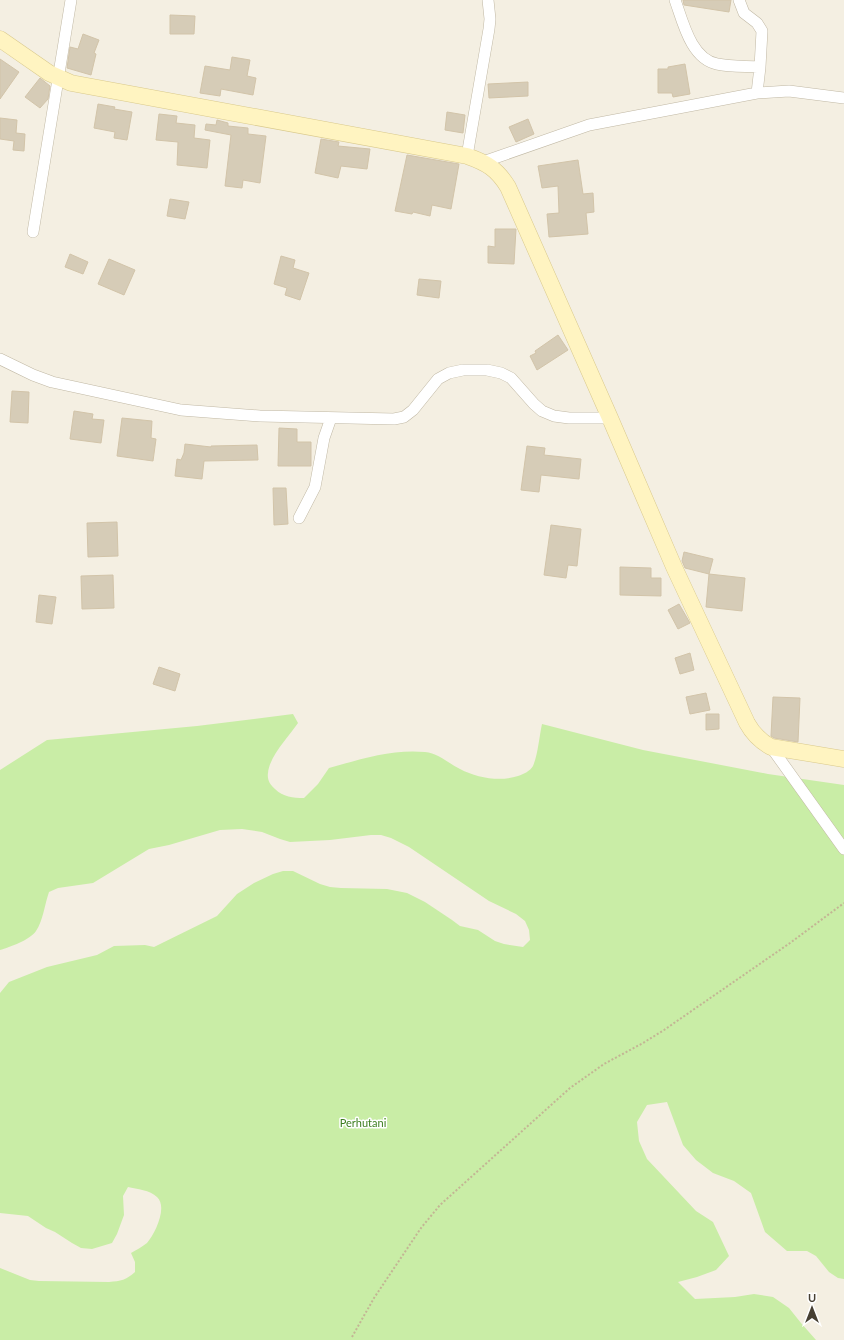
<svg xmlns="http://www.w3.org/2000/svg" width="844" height="1340" font-family="Lato,sans-serif">
	<style>
		.green { fill: #c9eda6 }
		.building { fill: #d6ccb7; stroke: #d2c4a9 }
		.lines { fill: none; stroke-linecap: round; stroke-linejoin: round }
		.street-casing { stroke: #c0b8a4; stroke-width: 12 }
		.secondary-casing { stroke: #d9c98c; stroke-width: 17 }
		.path { stroke: #c3b594; stroke-width: 2; stroke-dasharray: 2 2; stroke-linecap: butt }
		.street { stroke: #fff; stroke-width: 11 }
		.secondary { stroke: #fff4c1; stroke-width: 16 }
		.labels { text-anchor: middle; dominant-baseline: central; stroke-width: 3; stroke-linejoin: round; paint-order: stroke }
		.park-label { font-size: 11px; fill: #3d7e1f; stroke: #fff }
	</style>
	<rect width="100%" height="100%" fill="#f4efe2"/>
	<path class="green" d="M293 714 298 723C289 736 269 757 268 773 267 780 270 785 275 789 283 797 293 798 304 798L318 784 329 768C361 759 392 749 425 752 438 753 448 763 460 769 477 778 500 782 518 776 524 774 530 771 533 766 538 754 539 738 542 724L643 750 768 774 844 785V1279L838 1278 829 1272 816 1256 807 1251H787L765 1232 751 1193 734 1181 713 1173 696 1160 683 1145 667 1102 647 1105 637 1122 639 1141 647 1159 696 1211 713 1222 729 1256 716 1270 697 1277 678 1282 695 1299 735 1297 754 1294 773 1297 789 1308 801 1323 816 1340H0V1268L30 1280 39 1281 109 1282C121 1281 126 1280 135 1272V1262L131 1253C136 1250 142 1247 147 1243 155 1234 168 1207 157 1197 150 1190 137 1189 128 1187L123 1196 124 1215 117 1234 112 1243 92 1249 81 1248 72 1243 55 1232 46 1228 28 1216 0 1213V993L9 982 47 967 97 955 114 946 145 945 154 947 217 916 237 894 254 883 273 874 283 871H293L320 884 330 887 341 888 387 889 407 893 425 902 452 920 460 926 478 930 495 941 504 944 523 947 530 940 529 930 525 921 516 914 489 901 409 847 391 838 381 835H371L330 840 290 842 280 839 262 832 242 829 220 830 169 845 149 849 93 883 58 888 49 892C45 903 43 921 36 931 30 940 10 947 0 950V770L47 740 197 726Z"/>
	<path class="building" d="M683 0H731L729 12 684 5Z
		M170 15 195 16 194 34H170Z
		M83 34 99 40 94 53 96 54 91 75 67 68 70 47 78 49Z
		M232 57 250 60 247 76 256 78 253 95 221 89 220 96 200 93 205 66 230 70Z
		M0 59 19 72 0 99Z
		M685 64 690 94 673 97 672 93H658V69H668V67Z
		M40 78 50 86 48 99 40 108 25 97Z
		M528 82V96L489 98 488 84Z
		M98 104 115 107 114 109 132 112 127 140 114 138 115 132 94 128Z
		M447 112 465 115 463 133 445 130Z
		M159 114 177 116 176 123 195 125 194 138 210 140 207 168 177 165 178 142 156 140Z
		M0 118 17 120 16 133 25 134 24 151 13 150 14 141 0 139Z
		M528 119 534 134 516 142 509 127Z
		M217 120 228 123V126L248 128V134L266 136 260 183 243 180 242 188 225 186 231 135 205 130 206 124 216 125Z
		M321 139 339 142 338 146 370 149 367 169 341 166 338 178 315 173Z
		M407 155 459 164 451 209 432 205 430 216 413 212 412 214 395 211Z
		M578 160 583 194 593 193 594 212 586 213 588 234 549 237 547 214 559 213 558 186 542 188 538 166Z
		M170 199 189 202 185 219 167 216Z
		M495 229H516L514 264 488 263V246L495 247Z
		M70 254 88 262 83 274 65 267Z
		M281 256 295 260 293 268 309 273 300 300 285 295 287 288 274 284Z
		M109 259 135 270 124 295 98 284Z
		M419 279 441 281 439 298 417 295Z
		M558 335 568 350 537 370 530 356 536 353 535 351Z
		M12 391 29 392 28 423 10 422Z
		M74 411 93 414 92 419 104 420 101 443 70 439Z
		M122 418 152 421 151 438 156 439 153 461 117 456Z
		M279 428 297 429V442H311V466H278Z
		M185 444 211 447V446L257 445 258 460 204 461 202 479 175 476 177 459 181 460 184 453Z
		M527 446 545 448 544 455 581 459 579 479 541 475 539 492 521 490Z
		M273 488H286L288 524 274 525Z
		M117 522 118 556 88 557 87 523Z
		M551 525 581 529 577 566 568 565 566 578 544 575Z
		M684 552 713 559 709 574 685 568 682 561Z
		M620 567 651 568V578H661V596L620 595Z
		M709 574 745 578 742 611 706 607Z
		M113 575 114 608 82 609 81 576Z
		M39 595 56 597 52 624 36 622Z
		M679 604 690 623 678 629 668 610Z
		M690 653 694 670 680 674 675 658Z
		M159 667 180 674 175 691 153 684Z
		M706 693 710 710 690 714 686 697Z
		M773 697 800 698 798 742 774 738 771 736Z
		M706 714H719V729L706 730Z"/>
	<g class="lines">
		<defs>
			<path id="street" d="M675 0C683 22 691 59 717 64 731 67 746 66 760 67
				M739 0 744 13 757 23 762 31 760 67 757 93
				M467 156 489 29 490 19 488 0
				M483 162 589 125 757 93 789 91 844 98
				M33 232 71 0
				M0 359 33 375 52 382 181 410 260 416 394 419 404 417 413 410 438 379 449 373 463 370H487L501 373 511 378 534 404 542 411 554 416 569 418H610
				M299 518 315 487 324 438 331 418
				M771 747 844 849"/>
			<path id="secondary" d="M0 39 49 73 71 83 467 156C487 163 497 169 508 187L610 418 674 567 747 723C753 734 760 741 771 747L844 759"/>
		</defs>
		<use href="#street" class="street-casing"/>
		<use href="#secondary" class="secondary-casing"/>
		<path class="path" d="M352 1337 374 1298 421 1228 440 1205 570 1088 604 1064 643 1043 664 1030 790 943 844 903"/>
		<use href="#street" class="street"/>
		<use href="#secondary" class="secondary"/>
	</g>
	<g class="labels">
		<g class="park-label">
			<text x="363" y="1122">Perhutani</text>
		</g>
	</g>
	<g transform="translate(812 1308)" stroke="#ffffff" stroke-width="3" paint-order="stroke">
	<path d="M0-3L7 15L0 10L-7 15Z" fill="#463f32"/>
	<text y="-6" font-size="11" font-weight="bold" text-anchor="middle" fill="#463f32">U</text>
	</g>
</svg>
